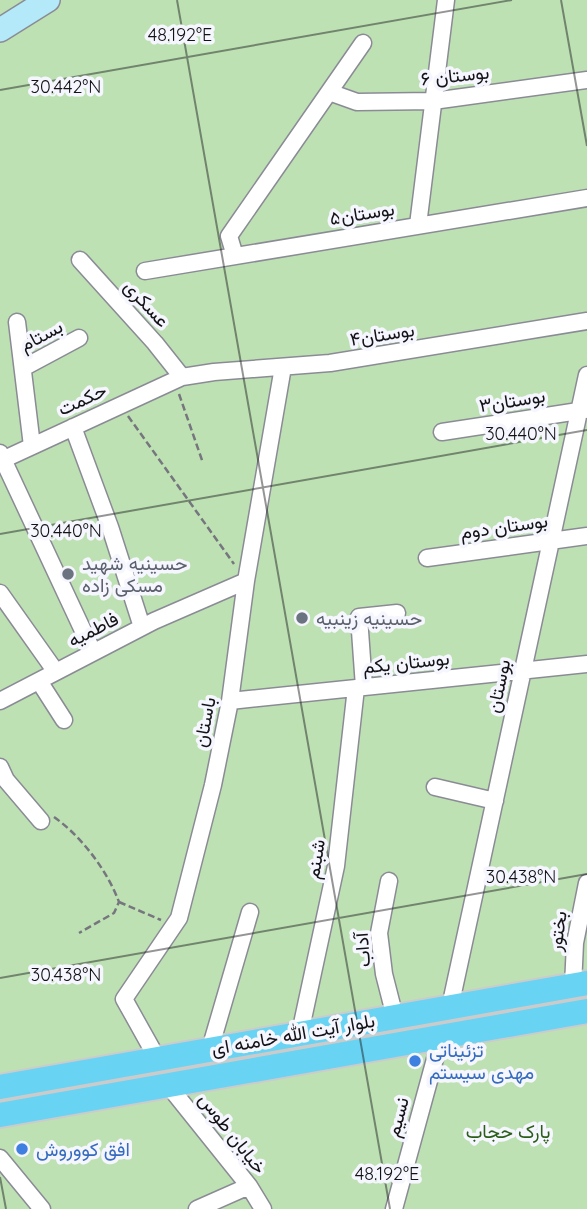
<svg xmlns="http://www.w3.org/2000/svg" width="587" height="1209" font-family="Quicksand,Vazirmatn,sans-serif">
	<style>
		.green { fill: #bee1b4 }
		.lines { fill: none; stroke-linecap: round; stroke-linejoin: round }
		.minor-casing { stroke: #8b8b96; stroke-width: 19 }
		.secondary-casing { stroke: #8b8b96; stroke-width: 26 }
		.primary-casing { stroke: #cbcbcc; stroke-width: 28 }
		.path { stroke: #76767e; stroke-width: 2.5; stroke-dasharray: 7 3.5; stroke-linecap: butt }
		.minor { stroke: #fff; stroke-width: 16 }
		.secondary { stroke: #b3e9f8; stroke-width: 23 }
		.primary { stroke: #68d3f2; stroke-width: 24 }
		.ticks { fill: none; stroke: #131317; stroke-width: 2; stroke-opacity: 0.45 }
		.worship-dot { fill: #6b7280; stroke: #f6f6ff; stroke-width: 2.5 }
		.shop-dot { fill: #3f7fe0; stroke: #f6f6ff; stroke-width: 2.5 }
		.labels { text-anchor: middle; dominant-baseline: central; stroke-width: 7; stroke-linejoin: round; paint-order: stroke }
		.street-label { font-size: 19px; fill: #131317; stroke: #f6f6ff }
		.worship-label { font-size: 19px; fill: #5b616d; stroke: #f6f6ff; text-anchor: start }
		.shop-label { font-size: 19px; fill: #366cbe; stroke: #f6f6ff; text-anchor: start }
		.park-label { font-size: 19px; fill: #2a5d17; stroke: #f6f6ff }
		.ticks-label { font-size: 18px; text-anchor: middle; fill: #131317; stroke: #f6f6ff; stroke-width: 7; stroke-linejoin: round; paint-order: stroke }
	</style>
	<rect width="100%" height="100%" fill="#e8e9f4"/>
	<path class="green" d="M0 0H587V1209H0Z"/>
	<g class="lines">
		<defs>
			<path id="minor" d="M329 92 357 102 433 101 587 80
				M418 225 446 0
				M235 256 229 236 363 43
				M80 260 155 343 182 377
				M145 271 587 198
				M17 322 32 446
				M23 368 79 338
				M73 427 110 527 142 627
				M442 432 585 410
				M0 453 93 652
				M0 461 182 377 214 372 330 363 587 321
				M427 558 587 536
				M0 593 56 672
				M39 681 64 720
				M364 687 359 617 397 613
				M0 701 154 621 246 581
				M230 701 587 664
				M0 767 6 780 41 821
				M435 787 495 801
				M389 881 379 933 384 974 395 1017
				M573 986 575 943 587 883
				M450 1007 587 375
				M300 1033 336 866 356 688
				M210 1049 250 912
				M157 1058 124 999 179 918 213 785 230 701 246 581 283 367
				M168 1085 249 1186 263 1209
				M0 1158 42 1209
				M197 1209 249 1186
				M394 1209 441 1037"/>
			<path id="secondary" d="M0 30 48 0"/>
			<path id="primary" d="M0 1087 587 983
				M0 1115 587 1011"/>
		</defs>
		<use href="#minor" class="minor-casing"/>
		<use href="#secondary" class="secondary-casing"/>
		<use href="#primary" class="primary-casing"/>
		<path class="path" d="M179 394 203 463
			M128 416 234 564
			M54 817C81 836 107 870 119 902L114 913 79 933
			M119 902 161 920"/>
		<use href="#minor" class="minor"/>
		<use href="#secondary" class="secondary"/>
		<use href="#primary" class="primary"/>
	</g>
	<path class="ticks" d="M177 0 390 1209M561 0 587 146M0 90 512 0M0 534 587 430M0 978 587 874M0 1177 6 1209"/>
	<g class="worship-dot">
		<circle cx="68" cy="574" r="7"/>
		<circle cx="302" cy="618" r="7"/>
	</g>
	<g class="shop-dot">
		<circle cx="415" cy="1061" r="7"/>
		<circle cx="22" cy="1149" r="7"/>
	</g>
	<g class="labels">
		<g class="street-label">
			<text transform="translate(455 75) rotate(-6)">بوستان ۶</text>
			<text transform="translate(362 213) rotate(-9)">بوستان۵</text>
			<text transform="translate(147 303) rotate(47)">عسکری</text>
			<text transform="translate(382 334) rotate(-9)">بوستان۴</text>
			<text transform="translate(41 335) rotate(-28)">بستام</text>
			<text transform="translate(82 399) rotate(-25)">حکمت</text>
			<text transform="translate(512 400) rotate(-9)">بوستان۳</text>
			<text transform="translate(504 526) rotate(-8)">بوستان دوم</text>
			<text transform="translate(93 629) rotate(-27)">فاطمیه</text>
			<text transform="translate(406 662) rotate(-6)">بوستان یکم</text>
			<text transform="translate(498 686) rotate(-78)">بوستان</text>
			<text transform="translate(204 722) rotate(-79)">باستان</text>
			<text transform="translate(315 859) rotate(-81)">شبنم</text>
			<text transform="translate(557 931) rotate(-82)">بختور</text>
			<text transform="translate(362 950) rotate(-94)">آداب</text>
			<text transform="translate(293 1034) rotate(-10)">بلوار آیت الله خامنه ای</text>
			<text transform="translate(397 1117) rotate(-75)">نسیم</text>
			<text transform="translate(233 1133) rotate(52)">خیابان طوس</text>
		</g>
		<g class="worship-label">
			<text x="82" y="563">حسینیه شهید<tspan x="82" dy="22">مسکی زاده</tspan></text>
			<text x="316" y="618">حسینیه زینبیه</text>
		</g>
		<g class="shop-label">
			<text x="429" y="1050">تزئیناتی<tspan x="429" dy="22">مهدی سیستم</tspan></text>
			<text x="36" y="1149">افق کووروش</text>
		</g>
		<g class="park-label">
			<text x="508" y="1131">پارک حجاب</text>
		</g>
	</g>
	<g class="ticks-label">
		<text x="180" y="41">48.192°E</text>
		<text x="66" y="93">30.442°N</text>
		<text x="521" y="440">30.440°N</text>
		<text x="66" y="537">30.440°N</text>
		<text x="521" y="883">30.438°N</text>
		<text x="66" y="981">30.438°N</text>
		<text x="387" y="1180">48.192°E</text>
	</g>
</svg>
